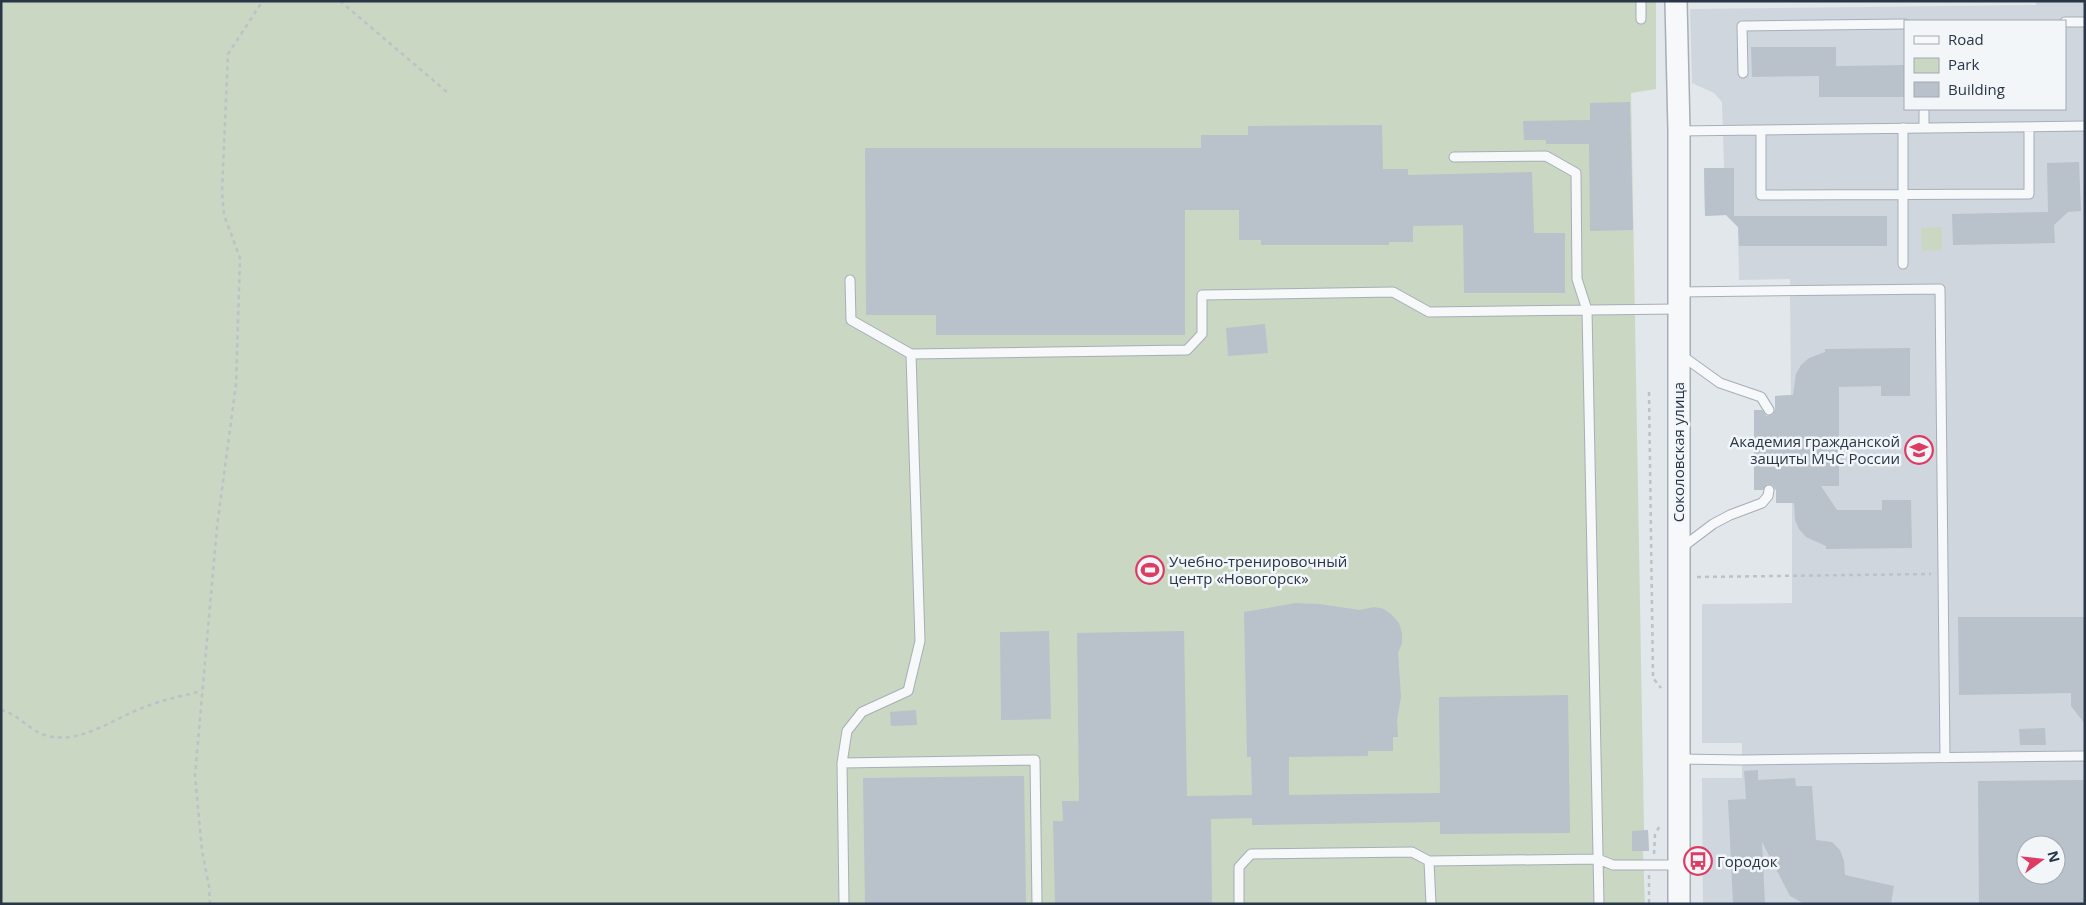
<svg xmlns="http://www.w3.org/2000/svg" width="2086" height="905" font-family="'Open Sans',sans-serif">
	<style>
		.built { fill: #d0d6de; fill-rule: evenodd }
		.green { fill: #cad7c3 }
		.building { fill: #b9c1cb; fill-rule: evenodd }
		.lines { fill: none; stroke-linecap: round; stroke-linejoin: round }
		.service-casing { stroke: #a6aeb7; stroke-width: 11 }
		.tertiary-casing { stroke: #a6aeb7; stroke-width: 24 }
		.path { stroke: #bcc2c8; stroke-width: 2.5; stroke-dasharray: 4 4; stroke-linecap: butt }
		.service { stroke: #f6f8fa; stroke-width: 9 }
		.tertiary { stroke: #f6f8fa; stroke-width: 21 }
		.labels { text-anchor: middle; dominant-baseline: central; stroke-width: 5; stroke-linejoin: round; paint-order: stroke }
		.poi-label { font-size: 15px; fill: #283647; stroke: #f3f6f9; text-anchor: start }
		.street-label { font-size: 15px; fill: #283647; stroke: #f3f6f9 }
	</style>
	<rect width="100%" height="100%" fill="#e2e7ec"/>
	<path class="built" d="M2036 1H2085V904H1703L1702 778H1742V743H1702V604L1792 603V503H1776V490H1754V410H1775V396L1791 395 1790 291V279L1739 280 1738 227 1726 215 1705 216 1704 168H1724L1722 102 1714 93 1692 83 1690 9 2036 5ZM1905 21H2065V109H1905ZM2026 845H2056V875H2026Z"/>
	<path class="green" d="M1 1H1656V89L1631 93 1644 830H1648L1649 851H1643L1645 904H1Z
		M1942 227V250L1922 251 1921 228Z"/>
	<path class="building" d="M1751 47H1836V66L1905 65V97H1819V76L1752 77Z
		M1630 102 1633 230 1590 231 1589 144H1546V140H1524L1523 121 1590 120V103Z
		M1382 125 1383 169H1408V175L1532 172 1534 233H1565V293H1464L1463 225 1413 226V242H1389V245H1261V240H1239V210H1185V335H936V315H866L865 148H1201V135H1248V126Z
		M2079 162 2081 211 2068 212 2054 225 2055 243 1953 245 1952 214 2048 212 2047 163Z
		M1704 168H1734V216H1887V246H1739L1738 227 1726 215 1705 216Z
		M1265 324 1268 353 1228 356 1226 328Z
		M1910 348V396H1881V386L1839 387V486H1821L1837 510H1882V500H1911L1912 548 1826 549V546L1806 537 1799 529 1795 520 1794 503H1776V490L1773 485 1767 484 1763 490H1754V410H1762L1766 416 1773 415 1775 410V396L1793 395 1796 374 1801 365 1809 358 1825 352V349Z
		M1296 603 1319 604 1360 610 1374 607 1384 609 1392 615 1399 623 1402 633V643L1398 653 1401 697 1397 720 1398 737H1393V751H1368V756L1289 757V795L1440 793 1439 697 1568 695 1570 833 1440 834V822L1252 825V818L1211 819 1212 904H1055L1053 821H1063L1062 801H1079L1077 633 1184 631 1187 796 1252 795 1251 757H1247L1244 612Z
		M1958 617H2085V724L2071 706V693L1959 695Z
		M1049 631 1051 719 1001 720 1000 632Z
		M916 710 917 725 891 726 890 712Z
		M2045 728 2046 745H2020L2019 729Z
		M1758 770V780L1795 778 1796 786H1812L1816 840 1832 842 1840 850 1844 861 1845 875 1894 886 1891 904 1803 903 1790 896 1762 842 1765 904H1733L1728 800 1746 799 1744 771Z
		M1024 776 1026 904H865L863 778Z
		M2085 780V904H1979L1978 781ZM2026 845H2056V875H2026Z
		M1648 830 1649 851H1632V831Z"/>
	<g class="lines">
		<defs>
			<path id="service" d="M1641 1V19
				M2065 22H2085
				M1743 73 1742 26 1905 24
				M1924 109V128
				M1903 128V264
				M1761 130V195L2029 194V127
				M1679 131 2085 126
				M1454 157 1546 156 1576 173 1577 279 1587 310 1599 904
				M850 280 851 320 911 354 1187 350 1202 334V295L1393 292 1429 312 1678 309
				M1678 292 1940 289 1945 758
				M1681 355 1720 383 1761 397 1769 410
				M1680 549 1713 524 1730 515 1762 503 1768 496 1769 490
				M1679 759 1742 760 2085 756
				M842 763 847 731 862 712 908 691 920 641 911 354
				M1429 861 1431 904
				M844 904 842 763 1035 760 1037 904
				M1239 904V867L1251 854 1412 852 1429 861 1598 859 1613 865H1679"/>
			<path id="tertiary" d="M1676 1 1679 131V904"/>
		</defs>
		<use href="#service" class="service-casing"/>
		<use href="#tertiary" class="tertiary-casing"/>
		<path class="path" d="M340 1 447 92
			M1649 392 1653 678 1661 688
			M1697 577 1931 574
			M1 710C19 714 30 732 48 736 81 744 113 719 142 708 161 700 182 696 202 691
			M1654 854 1655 835 1660 825
			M1649 875V904
			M210 904 209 886 202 851 195 775 217 527 236 384 240 258 224 215 222 192 228 54 260 5 261 1"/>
		<use href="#service" class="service"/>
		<use href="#tertiary" class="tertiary"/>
	</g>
	<defs>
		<symbol id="university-ring" viewBox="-11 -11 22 22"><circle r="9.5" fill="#f3f6f9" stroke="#dd3b62" stroke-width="1.5"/><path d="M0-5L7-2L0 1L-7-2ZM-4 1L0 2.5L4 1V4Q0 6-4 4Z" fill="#dd3b62"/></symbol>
		<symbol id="stadium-ring" viewBox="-11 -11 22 22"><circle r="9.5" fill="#f3f6f9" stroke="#dd3b62" stroke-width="1.5"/><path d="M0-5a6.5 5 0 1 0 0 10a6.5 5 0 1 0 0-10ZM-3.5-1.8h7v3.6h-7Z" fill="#dd3b62"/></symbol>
		<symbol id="bus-ring" viewBox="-11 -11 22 22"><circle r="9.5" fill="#f3f6f9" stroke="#dd3b62" stroke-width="1.5"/><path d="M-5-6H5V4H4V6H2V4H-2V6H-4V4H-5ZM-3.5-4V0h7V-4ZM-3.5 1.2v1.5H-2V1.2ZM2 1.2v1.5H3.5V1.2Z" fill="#dd3b62"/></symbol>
	</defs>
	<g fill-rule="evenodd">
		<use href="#university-ring" x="1903" y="434" width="32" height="32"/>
		<use href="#stadium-ring" x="1134" y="554" width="32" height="32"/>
		<use href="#bus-ring" x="1682" y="845" width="32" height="32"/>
	</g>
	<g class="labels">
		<g class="poi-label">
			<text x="1900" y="441" text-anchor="end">Академия гражданской<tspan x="1900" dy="17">защиты МЧС России</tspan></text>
			<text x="1169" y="561">Учебно-тренировочный<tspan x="1169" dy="17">центр «Новогорск»</tspan></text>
			<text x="1717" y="861">Городок</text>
		</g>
		<g class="street-label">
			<text transform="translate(1678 452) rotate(-90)">Соколовская улица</text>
		</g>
	</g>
	<rect width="2086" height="905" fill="none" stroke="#283647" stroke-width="5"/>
	<rect x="1904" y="20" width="162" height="90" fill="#f3f6f9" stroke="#a2a9b2"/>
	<rect x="1914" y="36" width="25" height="8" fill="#f6f8fa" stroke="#a2a9b2"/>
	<text x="1948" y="45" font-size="15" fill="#283647">Road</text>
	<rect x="1914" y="58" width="25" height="15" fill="#cad7c3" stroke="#a2a9b2"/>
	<text x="1948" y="70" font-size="15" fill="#283647">Park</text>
	<rect x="1914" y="82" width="25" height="15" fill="#b9c1cb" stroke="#a2a9b2"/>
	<text x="1948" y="95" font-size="15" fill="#283647">Building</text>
	<g transform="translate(2041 860) rotate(75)"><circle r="24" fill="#f3f6f9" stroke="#a2a9b2"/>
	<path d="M0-4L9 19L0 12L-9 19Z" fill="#dd3b62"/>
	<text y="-8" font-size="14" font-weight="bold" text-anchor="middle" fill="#283647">N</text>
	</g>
</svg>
